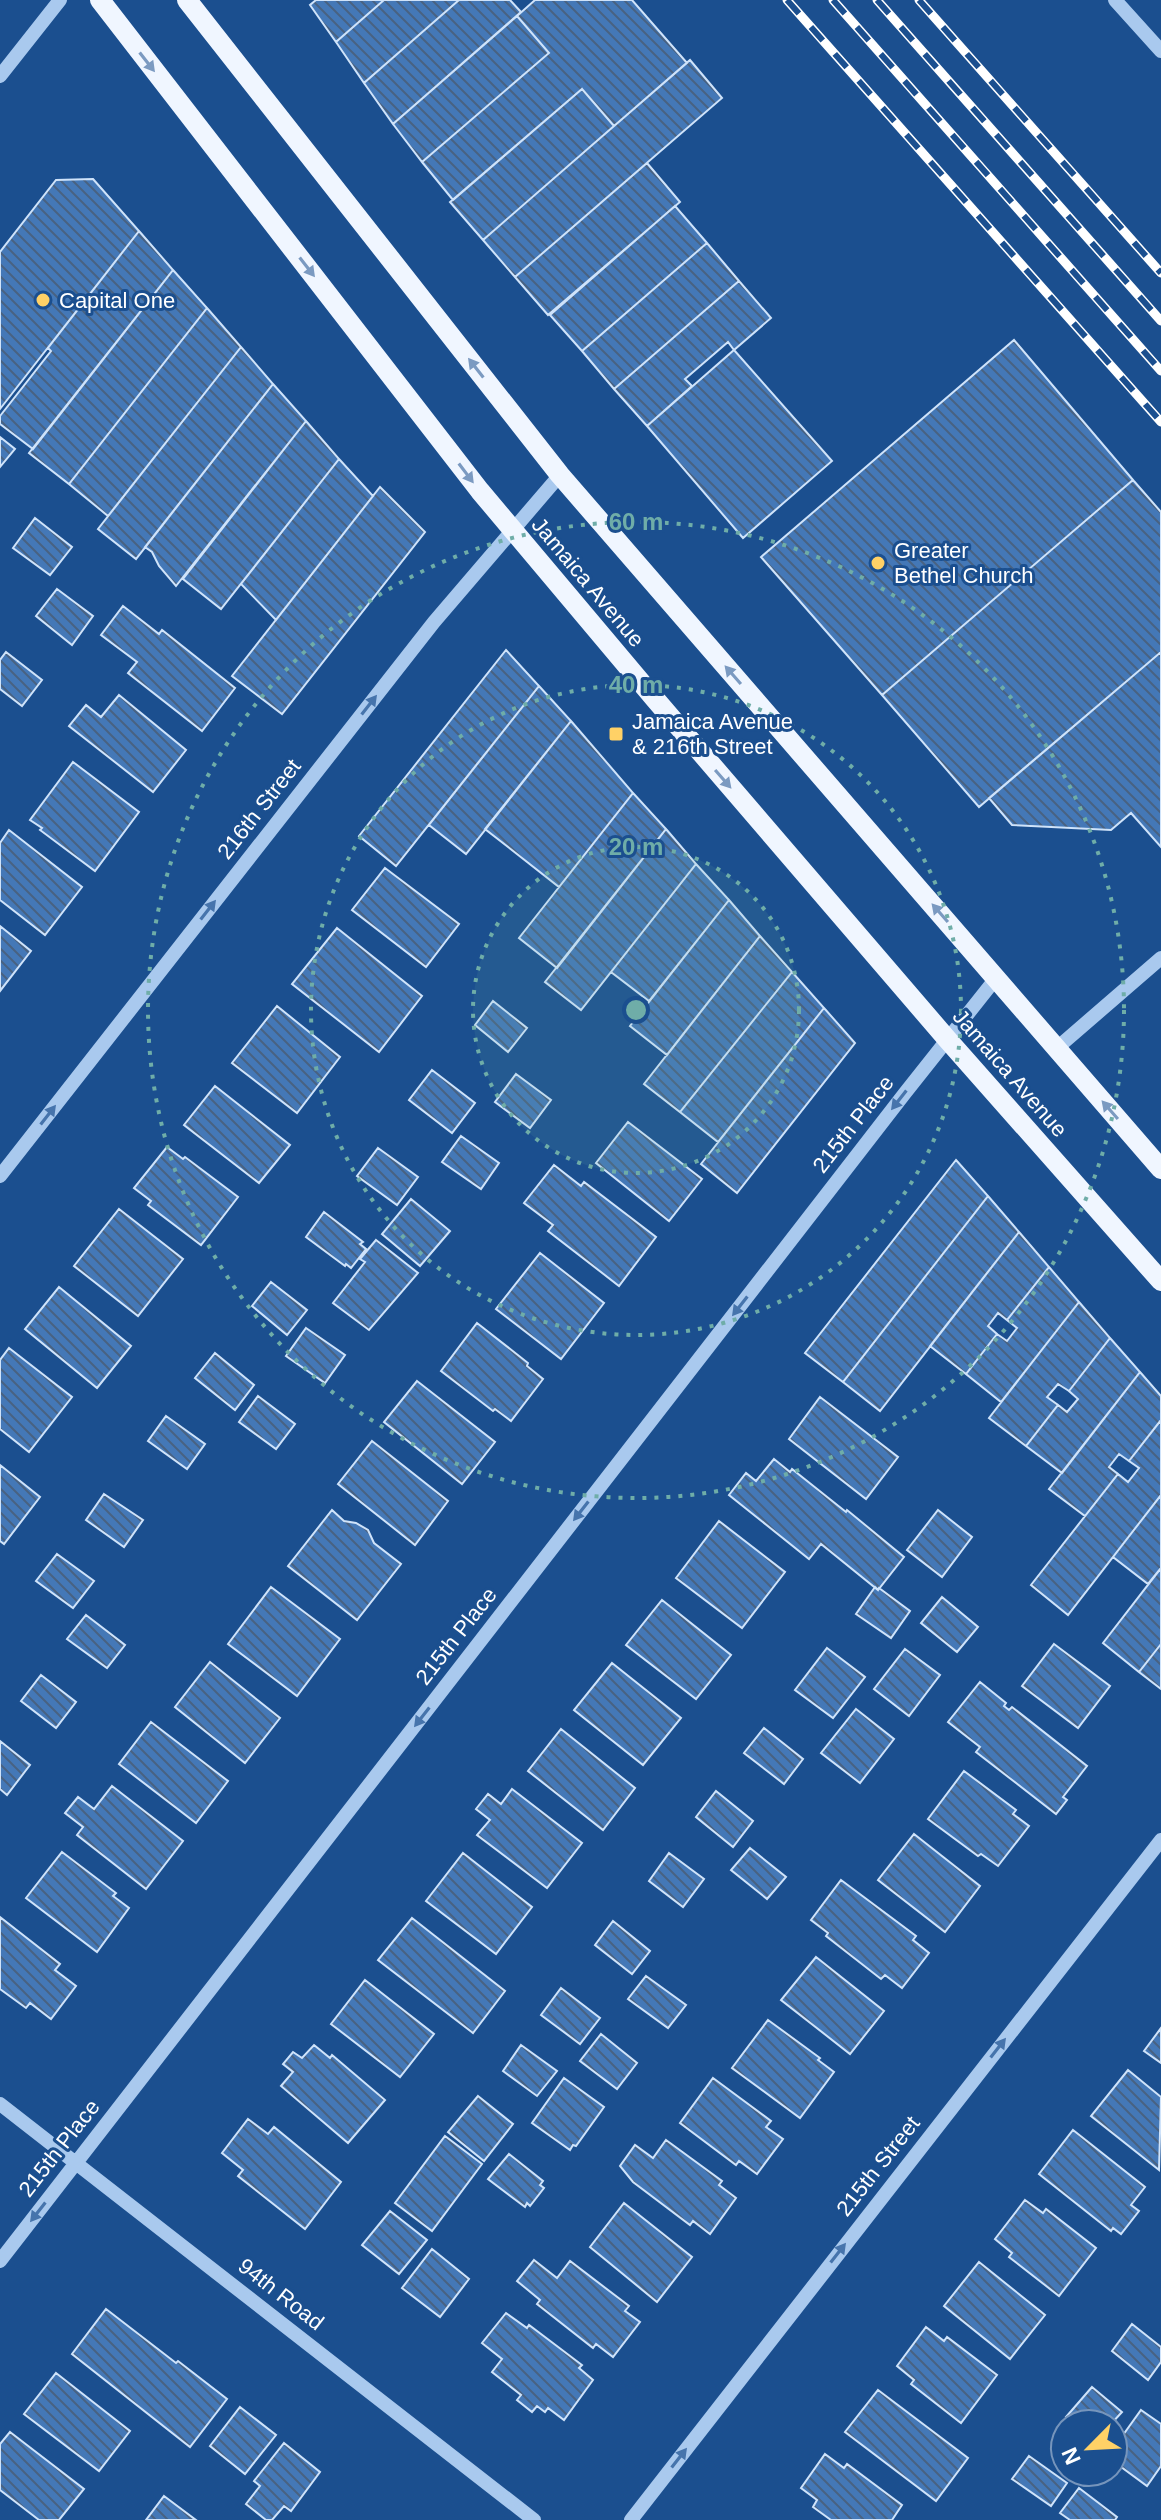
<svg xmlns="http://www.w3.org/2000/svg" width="1161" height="2520" font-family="Helvetica,sans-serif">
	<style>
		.building { fill: url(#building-back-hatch); stroke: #cfe3fa; stroke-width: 2 }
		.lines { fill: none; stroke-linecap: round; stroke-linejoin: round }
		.minor { stroke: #a9c9ee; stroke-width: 14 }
		.major { stroke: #f0f6ff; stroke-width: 20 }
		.rail-casing { stroke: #fff; stroke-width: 9 }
		.rail { stroke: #1b4f8f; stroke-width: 6; stroke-dasharray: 18; stroke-linecap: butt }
		.oneway { fill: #7b9ac1 }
		.oneway2 { fill: #4674ac }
		.ring { fill: none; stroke: #6fada8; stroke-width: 4; stroke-dasharray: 4 8 }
		.poi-dot { fill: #ffd166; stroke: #1b4f8f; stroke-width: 3 }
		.labels { text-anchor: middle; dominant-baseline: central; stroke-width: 6; stroke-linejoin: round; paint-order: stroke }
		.poi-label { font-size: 22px; fill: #fff; stroke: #1b4f8f; text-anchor: start }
		.street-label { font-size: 22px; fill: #fff; stroke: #1b4f8f }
		.centre { fill: #6fada8; stroke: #1b4f8f; stroke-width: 4 }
		.ring-label { font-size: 24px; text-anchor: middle; font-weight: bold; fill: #6fada8; stroke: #1b4f8f; stroke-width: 6; stroke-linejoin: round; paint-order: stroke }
	</style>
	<defs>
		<pattern id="building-back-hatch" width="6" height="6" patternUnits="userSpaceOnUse" patternTransform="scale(2)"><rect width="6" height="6" fill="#4478b7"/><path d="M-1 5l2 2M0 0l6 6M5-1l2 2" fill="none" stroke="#486282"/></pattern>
	</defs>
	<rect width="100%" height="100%" fill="#1b4f8f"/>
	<path class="building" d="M316 0H384L336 42 310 5Z
		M384 0H459L364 83 336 42Z
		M459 0H510L521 12 393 124 364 83Z
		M535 0H632L687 63 614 126 582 89 453 200 422 162 549 53 517 16Z
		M517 16 549 53 422 162 393 124Z
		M690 60 722 98 515 277 483 240Z
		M582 89 614 126 483 240 450 202Z
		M647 163 680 202 548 315 515 277Z
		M93 179 139 231 0 409V252L56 180Z
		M675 206 707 243 582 351 550 315Z
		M139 231 173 270 33 449 0 424V416L51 351 48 348Z
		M707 243 739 281 614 389 582 351Z
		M173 270 207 308 69 484 29 453Z
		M739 281 771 318 734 350 728 342 685 379 692 386 647 426 614 389Z
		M207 308 241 347 108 516 69 484Z
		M1014 340 1133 480 882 695 761 557Z
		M241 347 273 384 136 559 98 529Z
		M734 350 832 461 743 538 647 426Z
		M273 384 306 421 176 586 159 566 152 552 145 547Z
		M306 421 339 459 221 609 183 579Z
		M0 437 15 449 0 467Z
		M339 459 373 496 276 620 241 584Z
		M1133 480 1161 512V652L979 807 882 695Z
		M380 487 425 532 282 714 232 676Z
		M35 518 72 547 50 575 13 548Z
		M57 589 93 616 72 645 36 616Z
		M123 606 159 634 162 630 235 688 202 731 128 673 137 662 101 635Z
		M506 650 539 686 396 866 359 836Z
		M6 652 42 680 22 706 0 689V660Z
		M1161 652V847L1131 813 1111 830 1012 825 989 798Z
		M539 686 571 721 466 854 429 825Z
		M119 695 186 750 153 792 69 726 86 705 101 717Z
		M571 721 633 793 559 887 485 829Z
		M73 762 139 812 95 871 40 830 42 828 30 820Z
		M633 793 666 829 557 968 519 938Z
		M666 829 696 864 581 1010 545 982Z
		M9 830 82 887 45 935 0 900V843Z
		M696 864 729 900 649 1001 611 972Z
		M385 868 459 924 426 967 352 910Z
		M729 900 760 936 667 1055 630 1026Z
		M0 926 31 951 0 991Z
		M337 928 422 996 379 1052 292 984Z
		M760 936 792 972 680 1112 644 1084Z
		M792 972 824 1008 718 1142 680 1112Z
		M493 1001 527 1028 508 1052 475 1025Z
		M277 1006 340 1057 297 1113 232 1063Z
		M824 1008 855 1043 737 1193 701 1164Z
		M432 1070 475 1103 452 1133 409 1100Z
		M516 1074 551 1100 530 1128 495 1102Z
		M215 1086 290 1145 259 1183 184 1125Z
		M628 1122 702 1179 669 1221 596 1163Z
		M461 1136 499 1163 481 1189 442 1162Z
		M167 1147 183 1159 185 1157 238 1197 201 1245 148 1205 151 1201 134 1188Z
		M378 1148 418 1177 397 1205 357 1176Z
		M956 1160 988 1196 843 1382 805 1353Z
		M554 1165 581 1186 584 1182 656 1237 619 1286 548 1231 553 1225 524 1203Z
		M988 1196 1019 1232 880 1411 843 1382Z
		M411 1199 450 1231 420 1266 382 1234Z
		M119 1209 183 1259 138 1316 74 1266Z
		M324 1212 363 1242 360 1244 366 1249 351 1268 346 1264 345 1266 306 1237Z
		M1019 1232 1049 1267 1007 1320 998 1313 988 1326 997 1334 966 1374 930 1346Z
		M376 1240 418 1273 369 1330 333 1303 365 1262 360 1259Z
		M540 1253 604 1303 561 1359 496 1309Z
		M1049 1267 1079 1302 1001 1402 966 1374 997 1334 1007 1341 1017 1328 1007 1320Z
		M271 1282 307 1310 287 1335 252 1306Z
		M59 1287 131 1346 97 1388 25 1329Z
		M1079 1302 1110 1338 1069 1391 1058 1384 1047 1397 1058 1405 1026 1446 989 1418Z
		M477 1323 528 1363 527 1366 543 1379 511 1421 495 1409 493 1411 441 1371Z
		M306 1328 345 1355 325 1383 286 1356Z
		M1110 1338 1140 1372 1062 1473 1026 1446 1058 1405 1067 1412 1078 1399 1069 1391Z
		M9 1348 72 1397 29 1452 0 1429V1360Z
		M215 1353 254 1385 235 1410 195 1378Z
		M1140 1372 1161 1396V1420L1129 1461 1119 1454 1109 1467 1118 1474 1085 1516 1049 1489Z
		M417 1381 495 1442 462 1484 384 1422Z
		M258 1396 295 1424 276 1449 239 1422Z
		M820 1397 898 1457 866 1499 789 1439Z
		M166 1416 205 1444 187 1469 148 1441Z
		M1161 1420V1495L1068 1615 1031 1585 1118 1474 1128 1482 1139 1468 1129 1461Z
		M372 1441 448 1501 415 1545 338 1484Z
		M774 1459 790 1472 792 1469 846 1512 847 1510 904 1557 878 1590 821 1544 809 1559 729 1495 746 1473 756 1481Z
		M0 1465 40 1497 4 1544 0 1541Z
		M104 1494 143 1520 124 1547 86 1520Z
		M1161 1495V1568L1148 1584 1113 1557Z
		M332 1510 344 1521 356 1523 368 1530 374 1543 401 1564 357 1620 288 1566Z
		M938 1510 972 1537 942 1577 907 1550Z
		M719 1521 785 1572 742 1628 676 1578Z
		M57 1554 94 1581 73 1608 36 1581Z
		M1161 1568V1644L1139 1672 1103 1643Z
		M271 1587 340 1639 297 1696 228 1644Z
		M875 1587 878 1590 879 1588 910 1611 891 1638 856 1614Z
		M942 1597 978 1627 957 1652 921 1623Z
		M662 1600 731 1655 696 1699 626 1645Z
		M86 1615 125 1645 107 1668 67 1639Z
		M1054 1644 1110 1686 1078 1728 1022 1686Z
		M1161 1644V1689L1139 1672Z
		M827 1648 865 1677 833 1718 795 1690Z
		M905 1649 940 1675 909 1716 874 1689Z
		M210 1662 280 1718 245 1763 175 1707Z
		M612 1663 681 1718 643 1765 574 1710Z
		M41 1675 76 1702 56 1728 21 1701Z
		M980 1682 1006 1703 1004 1706 1009 1710 1012 1707 1087 1766 1063 1797 1067 1800 1056 1814 976 1752 980 1747 948 1722Z
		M856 1709 894 1739 860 1783 821 1753Z
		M151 1722 228 1781 196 1823 119 1764Z
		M764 1728 803 1759 784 1784 744 1753Z
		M561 1729 635 1788 603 1830 528 1771Z
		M0 1741 30 1765 7 1795 0 1789Z
		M964 1771 1016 1810 1013 1814 1029 1826 998 1866 981 1854 978 1856 928 1819Z
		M112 1786 183 1841 146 1889 77 1835 83 1827 65 1813 78 1797 94 1809Z
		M512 1789 582 1843 547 1888 477 1835 490 1820 476 1809 488 1794 501 1804Z
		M716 1791 753 1821 733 1847 696 1817Z
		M914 1834 980 1886 945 1932 878 1880Z
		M750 1848 786 1877 767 1899 731 1870Z
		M62 1852 116 1893 113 1896 129 1908 97 1952 26 1898Z
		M463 1853 532 1907 496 1954 426 1901Z
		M669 1853 704 1879 683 1907 649 1881Z
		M841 1880 916 1936 913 1940 929 1953 902 1988 885 1975 881 1979 826 1936 828 1933 811 1920Z
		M0 1917 60 1964 55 1970 76 1986 51 2019 30 2003 26 2008 0 1989Z
		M412 1918 505 1991 473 2033 378 1960Z
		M613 1921 650 1951 632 1974 595 1945Z
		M816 1957 884 2011 850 2054 781 2000Z
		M646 1976 686 2005 668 2028 628 1999Z
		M365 1980 434 2034 400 2077 331 2024Z
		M561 1988 600 2018 580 2044 541 2015Z
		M768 2020 820 2058 818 2060 834 2072 800 2118 732 2068Z
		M1161 2028V2063L1144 2051Z
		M601 2034 637 2063 617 2089 580 2061Z
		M314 2045 330 2058 332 2055 385 2100 348 2143 281 2086 293 2072 283 2064 293 2052 302 2058Z
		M521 2045 557 2071 537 2096 503 2071Z
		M1128 2070 1161 2097 1159 2170 1091 2116Z
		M564 2078 604 2107 576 2146 573 2145 570 2150 532 2123Z
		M713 2078 771 2121 766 2127 783 2139 757 2174 739 2161 736 2165 680 2123Z
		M478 2096 513 2124 484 2161 448 2132Z
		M248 2119 268 2134 274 2127 341 2182 305 2229 238 2176 243 2170 222 2153Z
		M1073 2130 1145 2187 1131 2205 1139 2211 1121 2234 1113 2228 1111 2231 1039 2174Z
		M445 2136 482 2164 432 2231 395 2203Z
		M666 2140 722 2181 719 2185 736 2198 710 2234 693 2221 690 2225 633 2182 620 2166 635 2145 653 2158Z
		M509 2154 543 2181 540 2185 544 2188 530 2206 527 2203 525 2207 488 2179Z
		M1025 2200 1043 2213 1046 2209 1096 2248 1059 2296 1009 2257 1012 2253 995 2239Z
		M624 2203 692 2257 657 2302 590 2247Z
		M390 2211 427 2240 399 2274 362 2245Z
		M432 2249 469 2279 440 2317 402 2288Z
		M534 2260 557 2278 570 2261 629 2306 625 2311 640 2322 613 2357 596 2344 593 2348 537 2304 540 2300 517 2281Z
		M979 2262 1045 2315 1010 2359 944 2306Z
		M106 2309 176 2363 178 2361 227 2399 190 2447 72 2354Z
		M506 2313 527 2328 529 2325 582 2365 579 2368 593 2380 564 2420 548 2408 545 2412 537 2406 532 2412 517 2400 521 2395 492 2372 502 2359 482 2343Z
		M1132 2324 1161 2347V2362L1148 2380 1112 2351Z
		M926 2327 944 2341 947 2337 997 2375 961 2423 911 2384 914 2380 897 2366Z
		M56 2373 130 2431 99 2471 24 2414Z
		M1092 2387 1122 2412 1111 2424H1074L1066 2417Z
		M878 2390 968 2458 936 2501 845 2432Z
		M240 2407 276 2435 245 2474 210 2446Z
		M1141 2410 1161 2424V2466L1147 2486 1113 2461V2449Z
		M10 2432 84 2489 59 2520H39L0 2490V2444Z
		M284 2443 320 2472 291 2511 284 2506 272 2520H266L246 2504 260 2486 254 2481Z
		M825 2454 844 2468 847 2464 902 2505 892 2520H831L813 2507 817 2500 801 2488Z
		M1029 2456 1067 2483 1051 2506 1012 2479Z
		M1079 2488 1117 2517 1115 2520H1070L1060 2513Z
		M164 2496 196 2520H146Z"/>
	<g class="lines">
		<path class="minor" d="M1115 0 1161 51
			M0 76 60 0
			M1057 1048 1161 958
			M0 1176 434 622 560 475
			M0 2104 534 2520
			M0 2261 905 1093 997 977
			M631 2520 1161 1840"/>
		<path class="major" d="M100 0 480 491 655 699 947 1039 1161 1281
			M187 0 560 475 1161 1169"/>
		<defs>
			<path id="rail" d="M787 0 1161 422
				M833 0 1161 371
				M877 0 1161 321
				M919 0 1161 273"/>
		</defs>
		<use href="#rail" class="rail-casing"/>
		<use href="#rail" class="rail"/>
	</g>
	<defs><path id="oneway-solid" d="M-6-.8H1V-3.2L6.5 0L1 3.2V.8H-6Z" transform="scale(2)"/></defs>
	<g class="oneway">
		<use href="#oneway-solid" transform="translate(147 62) rotate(52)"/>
		<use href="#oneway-solid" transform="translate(307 267) rotate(52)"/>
		<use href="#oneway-solid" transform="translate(476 368) rotate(-128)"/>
		<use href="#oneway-solid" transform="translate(466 473) rotate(53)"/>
		<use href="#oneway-solid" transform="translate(733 675) rotate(-131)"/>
		<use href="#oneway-solid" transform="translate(723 779) rotate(49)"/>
		<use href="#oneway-solid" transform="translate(940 913) rotate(-131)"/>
		<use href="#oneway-solid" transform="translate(1110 1110) rotate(-131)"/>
	</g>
	<g class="oneway2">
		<use href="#oneway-solid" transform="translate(369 705) rotate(-52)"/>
		<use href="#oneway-solid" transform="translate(208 910) rotate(-52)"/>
		<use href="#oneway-solid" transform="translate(899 1100) rotate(128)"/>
		<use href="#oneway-solid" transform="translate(48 1115) rotate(-52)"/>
		<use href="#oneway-solid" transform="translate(740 1306) rotate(128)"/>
		<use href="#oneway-solid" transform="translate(581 1511) rotate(128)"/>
		<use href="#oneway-solid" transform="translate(422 1717) rotate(128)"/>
		<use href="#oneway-solid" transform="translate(998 2048) rotate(-52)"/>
		<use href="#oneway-solid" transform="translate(38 2212) rotate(128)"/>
		<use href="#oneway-solid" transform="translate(838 2253) rotate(-52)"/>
		<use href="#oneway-solid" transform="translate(679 2458) rotate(-52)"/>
	</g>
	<circle cx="636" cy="1010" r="163" fill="#6fada8" fill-opacity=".12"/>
	<g class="ring">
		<circle cx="636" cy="1010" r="163"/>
		<circle cx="636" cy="1010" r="325"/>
		<circle cx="636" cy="1010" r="488"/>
	</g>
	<g class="poi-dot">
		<circle cx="43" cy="300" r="8"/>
		<circle cx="878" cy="563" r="8"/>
		<rect x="608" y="726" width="16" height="16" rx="4"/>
	</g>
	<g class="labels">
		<g class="poi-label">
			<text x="59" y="300">Capital One</text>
			<text x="894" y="550">Greater<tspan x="894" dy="25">Bethel Church</tspan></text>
			<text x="632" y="721">Jamaica Avenue<tspan x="632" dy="25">&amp; 216th Street</tspan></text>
		</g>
		<g class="street-label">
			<text transform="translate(588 582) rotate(50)">Jamaica Avenue</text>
			<text transform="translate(259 809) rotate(-52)">216th Street</text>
			<text transform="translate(1010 1073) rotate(49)">Jamaica Avenue</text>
			<text transform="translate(853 1124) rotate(-52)">215th Place</text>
			<text transform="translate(456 1636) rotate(-52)">215th Place</text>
			<text transform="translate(59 2148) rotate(-52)">215th Place</text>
			<text transform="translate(878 2166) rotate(-52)">215th Street</text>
			<text transform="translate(281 2294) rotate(38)">94th Road</text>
		</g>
	</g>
	<circle cx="636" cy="1010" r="12" class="centre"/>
	<g class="ring-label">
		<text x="636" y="530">60 m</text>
		<text x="636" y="693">40 m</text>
		<text x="636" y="855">20 m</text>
	</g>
	<g transform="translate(1089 2448) rotate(246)"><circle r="38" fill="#1b4f8f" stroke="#7695bc" stroke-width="2"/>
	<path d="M0-6L14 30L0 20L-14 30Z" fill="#ffd166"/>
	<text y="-12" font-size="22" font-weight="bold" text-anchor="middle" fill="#ffffff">N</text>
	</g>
</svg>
